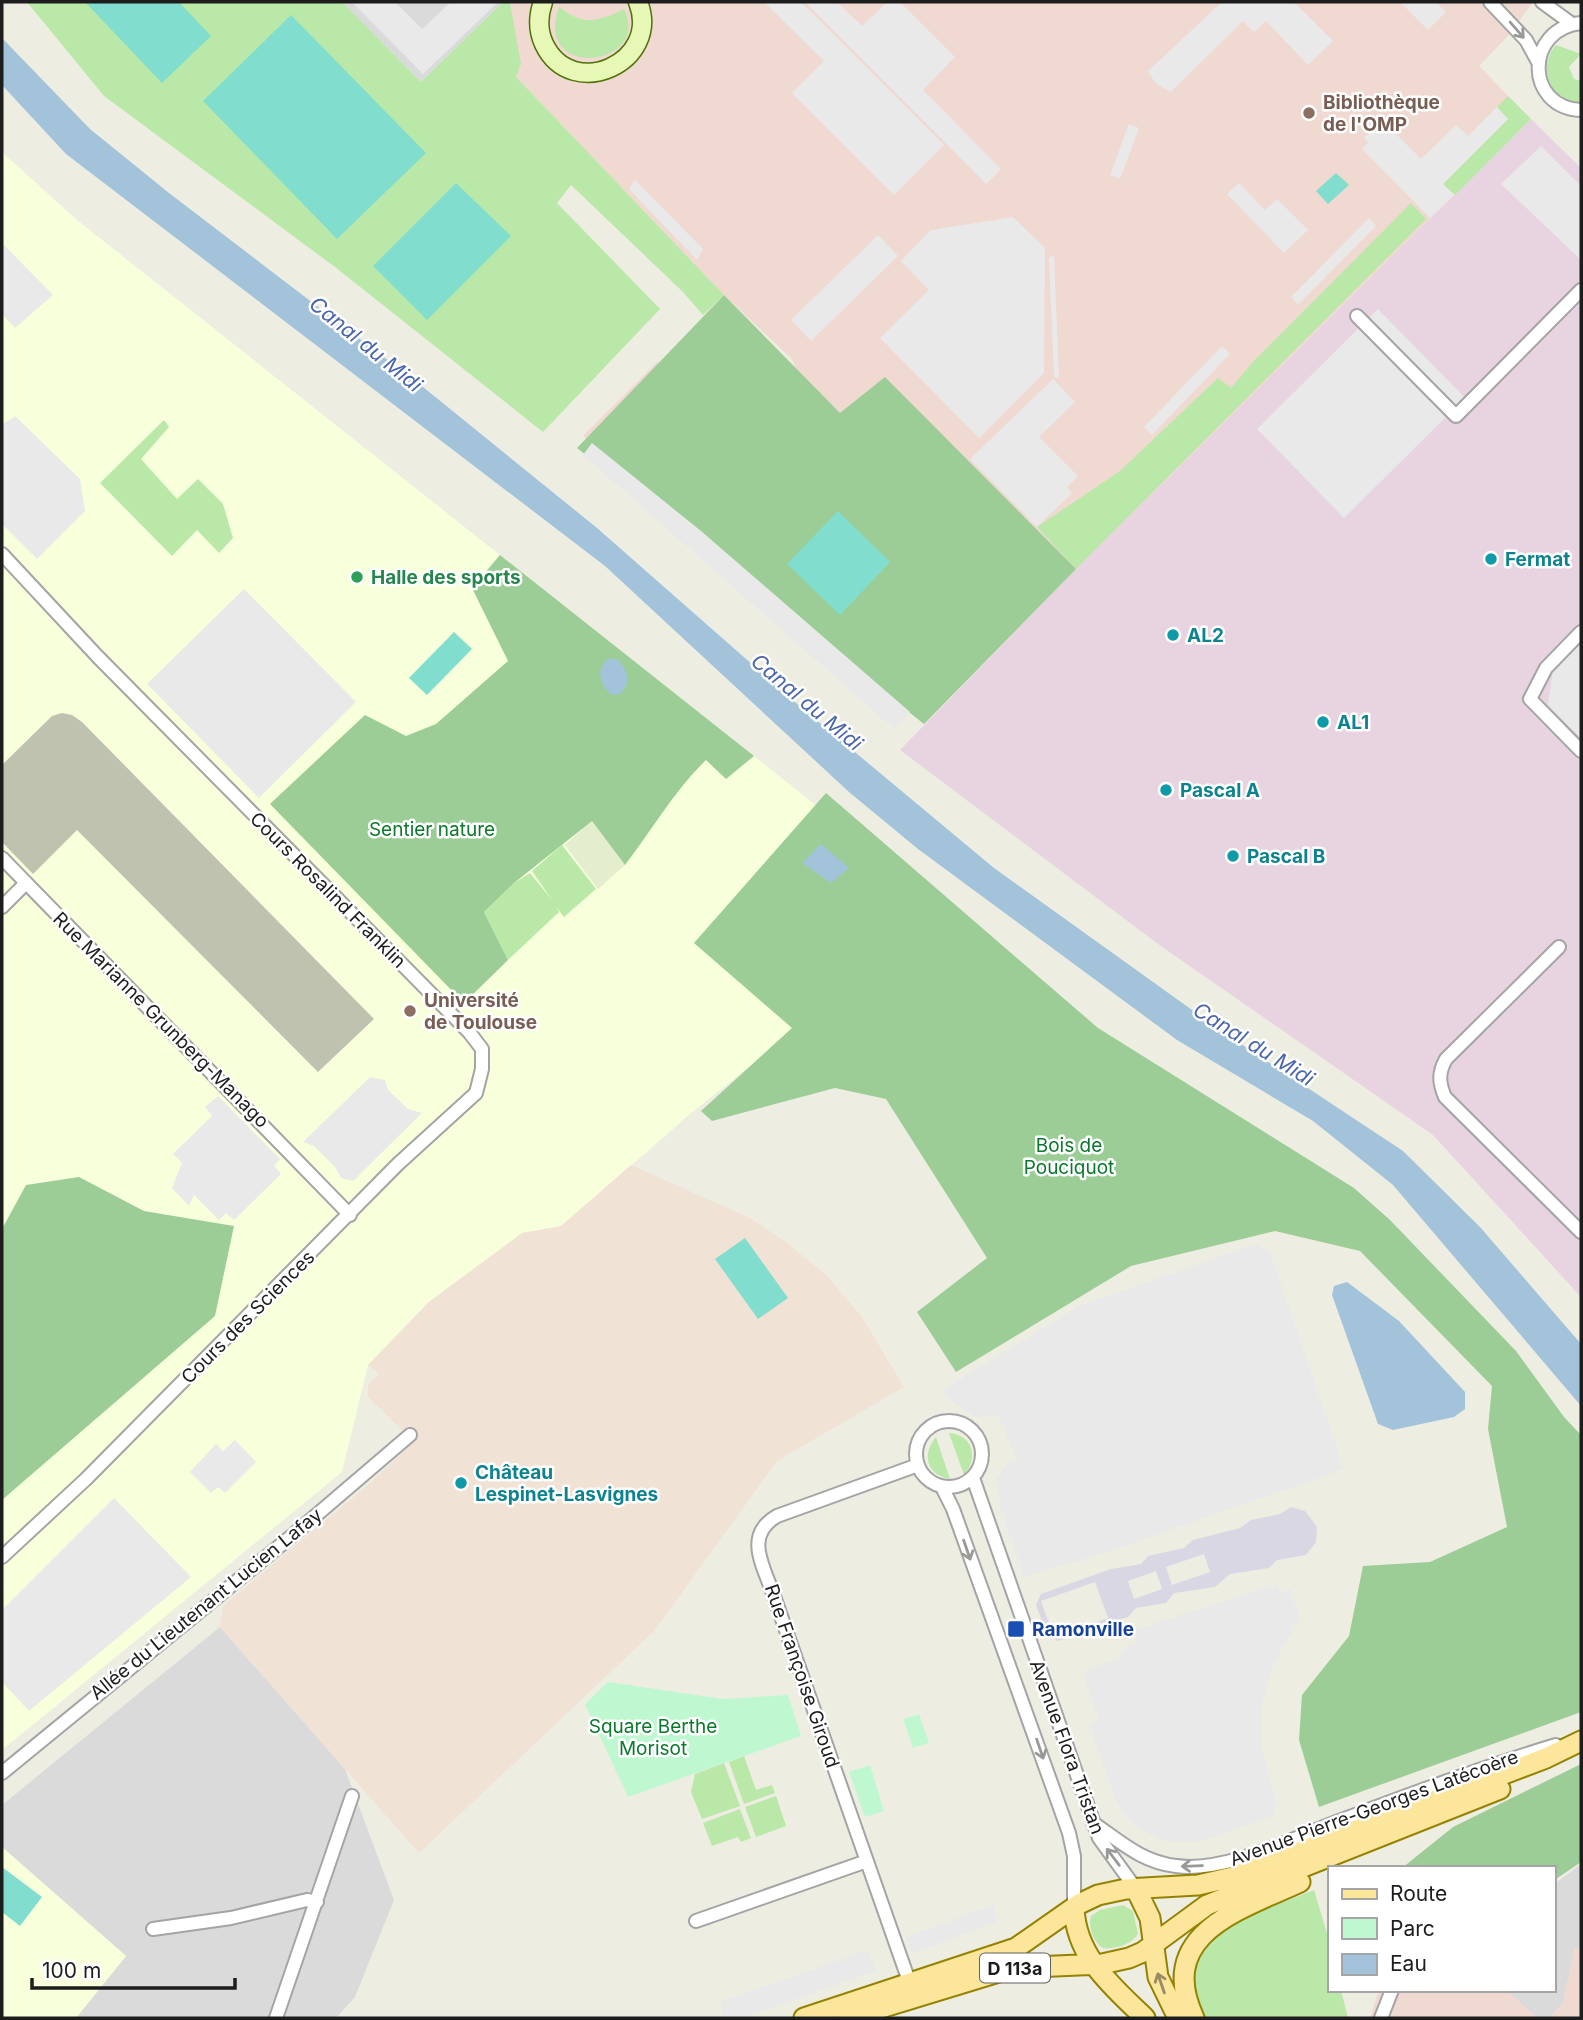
<svg xmlns="http://www.w3.org/2000/svg" width="1583" height="2020" font-family="Inter,sans-serif">
	<style>
		.residential { fill: #dbdada }
		.commercial { fill: #efd9d1 }
		.industrial { fill: #e7d4e0 }
		.education { fill: #f7ffdb }
		.military { fill: #f0e2d5 }
		.construction { fill: #bec2ae }
		.farmland { fill: #e4edce }
		.grass { fill: #bae8a8 }
		.forest { fill: #9ccd97 }
		.park { fill: #bff8d0 }
		.pitch { fill: #81ddcd }
		.parking { fill: #e9e9e9 }
		.plaza { fill: #dad7e4; fill-rule: evenodd }
		.water { fill: #a3c3db }
		.lines { fill: none; stroke-linecap: round; stroke-linejoin: round }
		.street-casing { stroke: #a4a4a4; stroke-width: 16 }
		.secondary-casing { stroke: #4f7206; stroke-width: 21 }
		.primary-casing { stroke: #948202; stroke-width: 23 }
		.street { stroke: #fff; stroke-width: 12 }
		.secondary { stroke: #e7f8b6; stroke-width: 18 }
		.primary { stroke: #fbe69b; stroke-width: 19 }
		.oneway { stroke: #999 }
		.oneway2 { stroke: #978c62 }
		.education-dot { fill: #8d6e63; stroke: #fff; stroke-width: 2.5 }
		.culture-dot { fill: #0f9aa8; stroke: #fff; stroke-width: 2.5 }
		.leisure-dot { fill: #2e9e5b; stroke: #fff; stroke-width: 2.5 }
		.transit-dot { fill: #1a4fb4; stroke: #fff; stroke-width: 2.5 }
		.labels { text-anchor: middle; dominant-baseline: central; stroke-width: 5; stroke-linejoin: round; paint-order: stroke }
		.shield { fill: #fff; stroke: #616161; stroke-width: 2 }
		.shield-label { font-size: 18px; font-weight: bold; fill: #1d1d1d }
		.education-label { font-size: 19px; font-weight: bold; fill: #785e54; stroke: #fff; text-anchor: start }
		.culture-label { font-size: 19px; font-weight: bold; fill: #0d838f; stroke: #fff; text-anchor: start }
		.leisure-label { font-size: 19px; font-weight: bold; fill: #27864d; stroke: #fff; text-anchor: start }
		.park-label { font-size: 19px; fill: #0c792d; stroke: #fff }
		.street-label { font-size: 19px; fill: #1d1d1d; stroke: #fff }
		.transit-label { font-size: 19px; font-weight: bold; fill: #164399; stroke: #fff; text-anchor: start }
		.water-label { font-size: 21px; font-style: italic; fill: #4b66ab; stroke: #fff }
	</style>
	<rect width="100%" height="100%" fill="#eeede2"/>
	<path class="residential" d="M342 2H503L421 82Z
		M220 1627 345 1769 394 1900 355 1997 336 2018H76L126 1956 2 1847V1805Z
		M1581 1864V1949L1575 1948 1563 2003 1550 2018H1537L1506 1990H1553V1885Z"/>
	<path class="commercial" d="M510 2H1533L1507 37 1479 66 1531 119 1076 569 924 724 583 436 657 362 824 435 792 359 724 295 516 77 520 64Z
		M1575 1948 1581 1949V2018H1550L1563 2003Z
		M1379 1990H1506L1537 2018H1370Z"/>
	<path class="industrial" d="M1531 119 1581 168V1297L1433 1135 1158 944 900 750 1076 569Z"/>
	<path class="education" d="M2 152 77 220 947 909 690 1114 561 1227 522 1233 429 1302 368 1365 342 1472 2 1750Z
		M2 1847 126 1956 76 2018H2Z"/>
	<path class="military" d="M631 1165 750 1218 786 1242 827 1276 862 1317 904 1387 777 1461 654 1631 419 1853 220 1627 223 1606 368 1485 414 1442 368 1397V1385L379 1373 368 1365 429 1302 522 1233 561 1226Z"/>
	<path class="construction" d="M62 713 72 715 82 722 374 1019 318 1072 77 830 33 874 2 842V765L52 716Z"/>
	<path class="farmland" d="M592 820 625 865 598 889 565 845Z"/>
	<path class="grass" d="M27 2H342L421 82 503 2H510L521 64 516 77 724 295 703 315 683 292 571 185 557 203 660 309 543 432 335 267 104 96Z
		M559 6C581 27 601 21 624 9 653 67 532 82 559 6Z
		M1556 45 1581 54 1569 67 1574 79 1581 81V103C1551 104 1536 67 1556 45Z
		M1508 96 1531 119 1455 195 1443 184 1508 119 1497 107Z
		M1411 203 1426 219 1076 569 1037 527 1120 471 1218 378 1231 388 1252 363Z
		M164 420 169 427 141 459 177 499 198 479 223 504 233 538 219 553 197 530 172 556 100 483Z
		M562 845 596 889 564 917 556 907 559 912 508 960 484 912 514 883 530 873 552 900 532 871Z
		M949 1433C973 1435 979 1458 964 1475Z
		M936 1437 950 1479C927 1475 921 1455 936 1437Z
		M744 1756 756 1790 772 1785 775 1793 744 1804 729 1762Z
		M724 1763 740 1806 702 1819 691 1792 695 1774Z
		M776 1796 786 1826 756 1837 745 1807Z
		M740 1809 751 1838 741 1842 738 1837 712 1846 703 1823Z
		M1314 1890 1329 1940V1990H1341L1348 2018H1203C1200 2008 1194 1997 1193 1986 1187 1930 1274 1907 1314 1890Z
		M1123 1905 1133 1911 1138 1934C1132 1944 1114 1950 1103 1948 1093 1942 1088 1927 1091 1916L1100 1910Z"/>
	<path class="forest" d="M724 295 840 413 885 377 1076 569 924 724 577 448Z
		M500 555 754 756 726 779 706 760C674 791 652 830 625 865L592 821 514 883 484 912 508 960 464 1003 270 804 365 715 406 736 436 724 508 661 472 588Z
		M826 793 1098 1028 1354 1188 1390 1220 1516 1351 1564 1417 1581 1435V1712L1319 1807 1299 1740 1302 1695 1349 1636 1363 1566 1430 1562 1507 1527 1488 1429 1492 1386 1360 1251 1275 1231 1131 1266 956 1372 917 1312 987 1258 886 1099 835 1088 712 1121 701 1111 792 1028 694 943Z
		M79 1177 144 1211 234 1226 215 1316 2 1500V1229L26 1185Z
		M1581 1764V1862L1553 1881V1868H1402L1453 1827Z"/>
	<path class="park" d="M608 1682 723 1699 788 1695 801 1736 628 1797 585 1704Z
		M919 1714 929 1743 913 1748 903 1719Z
		M870 1765 884 1811 865 1817 849 1772Z"/>
	<path class="pitch" d="M179 2 211 36 162 83 86 3Z
		M291 15 426 153 337 239 203 101Z
		M1336 173 1349 185 1328 204 1316 191Z
		M456 183 511 236 427 320 373 266Z
		M838 511 890 562 840 615 787 564Z
		M454 632 472 649 427 695 409 678Z
		M745 1238 788 1298 758 1319 715 1259Z
		M2 1867 42 1897 20 1926 2 1912Z"/>
	<path class="parking" d="M352 2H395L422 29 451 2H498L423 74Z
		M764 2H801L944 145 894 195 792 93 824 61Z
		M805 2H837L862 26 887 2H900L955 57 923 90 1001 169 986 184Z
		M1222 2H1294L1333 41 1308 65 1266 21 1254 32 1243 21 1171 92 1156 84 1148 71Z
		M1400 2H1436L1446 12 1428 30Z
		M1497 107 1508 119 1443 184 1454 195 1430 218 1362 149 1368 143 1364 138 1382 120 1421 159 1456 125 1468 136Z
		M1129 124 1139 128 1120 179 1110 175Z
		M1541 146 1581 186V260L1501 184Z
		M635 180 703 249 697 260 629 189Z
		M1239 183 1265 210 1277 199 1308 230 1284 253 1227 194Z
		M1013 217 1045 248 1044 373 979 438 880 338 929 290 901 261 931 230Z
		M1369 218 1376 226 1298 305 1291 297Z
		M878 235 898 256 811 341 791 320Z
		M2 243 53 295 15 328 2 314Z
		M1054 255 1059 378 1054 377 1049 258Z
		M1378 309 1465 398 1344 518 1257 429Z
		M1222 346 1230 354 1152 435 1144 427Z
		M1053 379 1075 402 1039 437 1078 476 1067 487 1072 493 1037 527 970 459Z
		M15 416 80 479 85 511 37 559 2 524V425Z
		M592 443 701 531 910 712 894 729 583 455Z
		M244 589 356 702 259 798 147 684Z
		M1581 642V738L1548 705 1553 670Z
		M370 1077 385 1080 388 1090 408 1109 422 1113 353 1181 341 1178 335 1167 314 1146 303 1142Z
		M218 1096 280 1159 274 1166 281 1174 234 1220 226 1213 219 1220 194 1195 189 1206 172 1188 182 1163 173 1154 212 1116 205 1107Z
		M1257 1244 1270 1252 1344 1469 1104 1553 1024 1577 998 1501 1001 1499 995 1479 1008 1463 1018 1459 997 1415 975 1417 951 1401 943 1390 1081 1305Z
		M235 1440 256 1462 225 1493 218 1487 211 1493 190 1472 216 1444 223 1451Z
		M114 1498 191 1577 29 1711 2 1682V1610Z
		M1277 1584 1281 1593 1290 1589 1301 1622 1292 1626 1293 1631 1272 1666 1262 1704V1751L1277 1804 1273 1806 1276 1814 1200 1842 1163 1841 1139 1828 1125 1816 1114 1796 1089 1725 1099 1720 1082 1672 1121 1657 1126 1647 1138 1642 1134 1630Z
		M993 1905 998 1922 912 1953 906 1937Z
		M868 1950 876 1971 741 2018H725L720 2002Z"/>
	<path class="plaza" d="M1291 1507 1305 1511 1317 1527 1316 1542 1306 1555 1277 1560 1269 1568 1230 1574 1215 1587 1174 1593 1166 1603 1136 1608 1128 1617 1058 1641 1047 1635 1036 1605 1041 1594 1111 1569 1141 1564 1148 1556 1184 1548 1193 1540 1240 1528 1251 1520 1280 1514ZM1204 1554 1210 1572 1172 1585 1166 1567ZM1156 1571 1162 1589 1134 1599 1128 1581ZM1095 1582 1108 1618 1054 1637 1041 1601Z"/>
	<path class="water" d="M2 38 90 129 169 193 423 387 597 528 802 708 994 868 1220 1030 1403 1151 1480 1227 1581 1344V1406L1393 1185 1313 1121 1177 1040 918 849 849 792 605 566 66 154 2 85Z
		M608 659H616C628 668 632 682 620 694L612 695C600 686 595 670 608 659Z
		M821 844 849 868 831 883 802 863Z
		M1347 1282 1399 1321 1465 1392V1409L1454 1417 1393 1430 1378 1424 1332 1295 1334 1286Z"/>
	<g class="lines">
		<defs>
			<path id="street" d="M1490 2 1526 40 1538 62
				M1542 2 1572 24
				M1581 23C1524 29 1525 108 1581 110
				M1357 316 1456 416 1581 290
				M2 554 98 657 469 1032 482 1049V1069L476 1093 398 1164 86 1479 2 1557
				M1581 632 1546 668 1530 699 1581 751
				M2 858 350 1215
				M2 907 26 883
				M1559 947 1446 1059C1438 1073 1439 1083 1445 1097L1581 1232
				M916 1454a33 33 0 1 1 66 0a33 33 0 1 1-66 0Z
				M973 1478 1099 1838 1136 1889
				M942 1487 953 1509 1069 1833 1074 1856V1908
				M2 1773 293 1535 410 1435
				M1093 1823C1120 1841 1141 1862 1176 1866 1226 1873 1293 1838 1339 1821 1411 1794 1483 1767 1556 1745
				M696 1921 867 1861
				M153 1929 231 1918 307 1900 317 1902
				M910 1984 775 1599C765 1568 742 1536 777 1516L918 1465
				M276 2018 352 1796
				M1381 2018 1392 1990"/>
			<path id="secondary" d="M543 2C538 16 538 31 544 44 572 103 662 62 638 2"/>
			<path id="primary" d="M1136 1889 1150 1918 1158 1977 1178 2018
				M1074 1908C1076 1957 1112 1986 1145 2018
				M804 2018 1016 1948 1079 1904 1098 1895 1126 1889 1198 1885 1233 1877 1546 1758 1581 1741
				M848 2018 1012 1968 1102 1964 1129 1958 1143 1952 1207 1905 1500 1789
				M1194 2018C1155 1934 1239 1910 1300 1882"/>
		</defs>
		<use href="#street" class="street-casing"/>
		<use href="#secondary" class="secondary-casing"/>
		<use href="#primary" class="primary-casing"/>
		<use href="#street" class="street"/>
		<use href="#secondary" class="secondary"/>
		<use href="#primary" class="primary"/>
	</g>
	<defs><path id="oneway-shaft" d="M-6 0H5M1.5-3L5.5 0L1.5 3" fill="none" stroke-width="1.6" stroke-linecap="round" stroke-linejoin="round" transform="scale(1.75)"/></defs>
	<g class="oneway">
		<use href="#oneway-shaft" transform="translate(1517 30) rotate(49)"/>
		<use href="#oneway-shaft" transform="translate(967 1550) rotate(71)"/>
		<use href="#oneway-shaft" transform="translate(1040 1749) rotate(71)"/>
		<use href="#oneway-shaft" transform="translate(1113 1857) rotate(-127)"/>
		<use href="#oneway-shaft" transform="translate(1192 1866) rotate(178)"/>
	</g>
	<use class="oneway2" href="#oneway-shaft" transform="translate(1161 1983) rotate(-109)"/>
	<g class="education-dot">
		<circle cx="1309" cy="113" r="7"/>
		<circle cx="410" cy="1011" r="7"/>
	</g>
	<g class="culture-dot">
		<circle cx="1491" cy="559" r="7"/>
		<circle cx="1173" cy="635" r="7"/>
		<circle cx="1323" cy="722" r="7"/>
		<circle cx="1166" cy="790" r="7"/>
		<circle cx="1233" cy="856" r="7"/>
		<circle cx="461" cy="1483" r="7"/>
	</g>
	<circle class="leisure-dot" cx="357" cy="577" r="7"/>
	<rect class="transit-dot" x="1007" y="1620" width="18" height="18" rx="3.5"/>
	<g class="labels">
		<rect class="shield" x="980" y="1953.5" width="70" height="29" rx="5"/>
		<g class="shield-label">
			<text x="1015" y="1968">D 113a</text>
		</g>
		<g class="education-label">
			<text x="1323" y="102">Bibliothèque<tspan x="1323" dy="22">de l'OMP</tspan></text>
			<text x="424" y="1000">Université<tspan x="424" dy="22">de Toulouse</tspan></text>
		</g>
		<g class="culture-label">
			<text x="1505" y="559">Fermat</text>
			<text x="1187" y="635">AL2</text>
			<text x="1337" y="722">AL1</text>
			<text x="1180" y="790">Pascal A</text>
			<text x="1247" y="856">Pascal B</text>
			<text x="475" y="1472">Château<tspan x="475" dy="22">Lespinet-Lasvignes</tspan></text>
		</g>
		<g class="leisure-label">
			<text x="371" y="577">Halle des sports</text>
		</g>
		<g class="park-label">
			<text x="432" y="829">Sentier nature</text>
			<text x="1069" y="1145">Bois de<tspan x="1069" dy="22">Pouciquot</tspan></text>
			<text x="653" y="1726">Square Berthe<tspan x="653" dy="22">Morisot</tspan></text>
		</g>
		<g class="street-label">
			<text transform="translate(328 890) rotate(45)">Cours Rosalind Franklin</text>
			<text transform="translate(161 1020) rotate(45)">Rue Marianne Grunberg-Manago</text>
			<text transform="translate(248 1317) rotate(-45)">Cours des Sciences</text>
			<text transform="translate(206 1604) rotate(-39)">Allée du Lieutenant Lucien Lafay</text>
			<text transform="translate(802 1676) rotate(71)">Rue Françoise Giroud</text>
			<text transform="translate(1067 1747) rotate(70)">Avenue Flora Tristan</text>
			<text transform="translate(1374 1808) rotate(-20)">Avenue Pierre-Georges Latécoère</text>
		</g>
		<g class="transit-label">
			<text x="1032" y="1629">Ramonville</text>
		</g>
		<g class="water-label">
			<text transform="translate(366 344) rotate(39)">Canal du Midi</text>
			<text transform="translate(807 702) rotate(40)">Canal du Midi</text>
			<text transform="translate(1254 1044) rotate(32)">Canal du Midi</text>
		</g>
	</g>
	<rect width="1583" height="2020" fill="none" stroke="#1d1d1d" stroke-width="7"/>
	<rect x="1328" y="1866" width="228" height="126" fill="#ffffff" stroke="#a5a5a5" stroke-width="2"/>
	<rect x="1342" y="1889" width="35" height="10" fill="#fbe69b" stroke="#a5a5a5" stroke-width="2"/>
	<text x="1390" y="1901" font-size="21" fill="#1d1d1d">Route</text>
	<rect x="1342" y="1918" width="35" height="21" fill="#bff8d0" stroke="#a5a5a5" stroke-width="2"/>
	<text x="1390" y="1936" font-size="21" fill="#1d1d1d">Parc</text>
	<rect x="1342" y="1954" width="35" height="21" fill="#a3c3db" stroke="#a5a5a5" stroke-width="2"/>
	<text x="1390" y="1971" font-size="21" fill="#1d1d1d">Eau</text>
	<path d="M32 1978v10h203v-10" fill="none" stroke="#1d1d1d" stroke-width="3.5"/>
	<text x="42" y="1978" font-size="21" fill="#1d1d1d" stroke="#ffffff" stroke-width="5" paint-order="stroke">100 m</text>
</svg>
